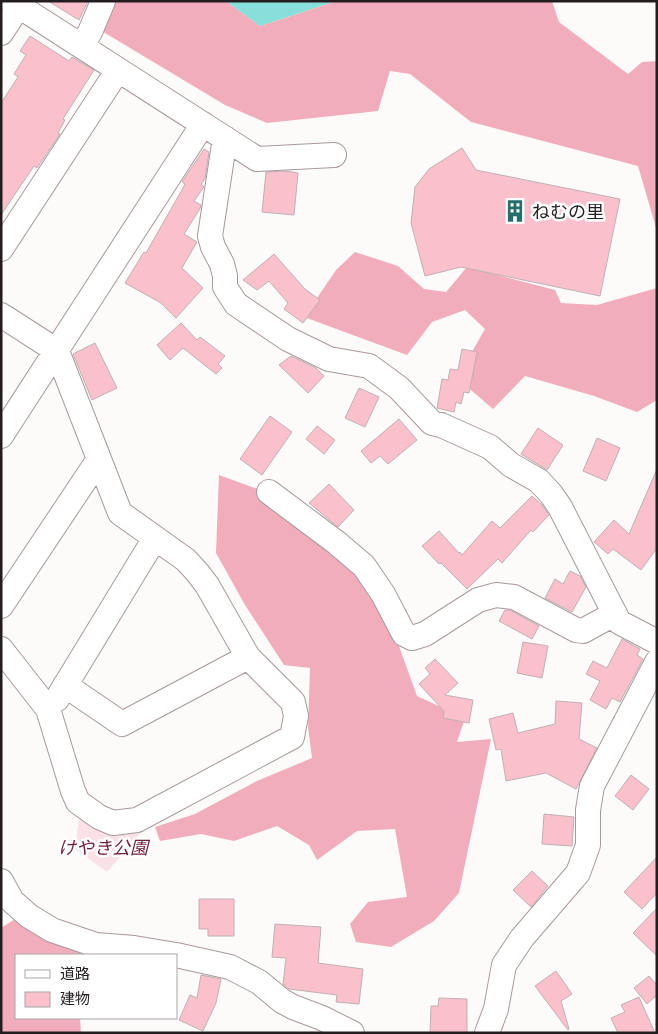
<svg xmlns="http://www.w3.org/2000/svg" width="658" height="1034" font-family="'PT Serif','Noto Sans JP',serif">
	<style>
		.green { fill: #fae1e6 }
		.forest { fill: #f2adbc }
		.water { fill: #88ded9 }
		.building { fill: #fac1cd; stroke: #bfb0b3 }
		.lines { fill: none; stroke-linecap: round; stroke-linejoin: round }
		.minor-casing { stroke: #a7999b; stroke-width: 26 }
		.minor { stroke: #fff; stroke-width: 24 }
		.labels { text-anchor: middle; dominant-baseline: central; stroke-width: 5; stroke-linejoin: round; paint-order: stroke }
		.poi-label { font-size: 18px; fill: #231d1f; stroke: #fff; text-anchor: start }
		.park-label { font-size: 18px; font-style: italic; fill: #6f1f39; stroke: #fff }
	</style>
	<rect width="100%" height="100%" fill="#fdfafa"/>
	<path class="green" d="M80 812 113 832 125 835 143 830 107 872 75 849Z"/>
	<path class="forest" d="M111 1H226L260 26 336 1H552L559 22 628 74 642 62 657 61V231L638 166 471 122 410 74 390 71 378 111 267 123 225 105 100 30Z
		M355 252 398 266 424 289 446 292 467 267 555 290 561 303 597 305 657 288V400L637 412 594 396 525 376 493 409 457 378 485 329 465 310 432 322 407 355 304 317 336 270Z
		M219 475 274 495 374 577 417 696 465 718 457 742 491 739 459 893 434 921 391 947 356 942 350 924 368 902 407 897 395 829 357 831 317 860 309 845 277 826 234 841 201 834 160 841 155 827 195 814 257 781 312 758 308 727 310 668 284 665 245 605 216 553Z
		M18 917 82 950 81 955H16V1018H80L81 1033H1V928Z"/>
	<path class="water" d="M226 1H336L260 26Z"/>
	<path class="building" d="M48 1H88L79 20Z
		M30 36 69 61 72 57 94 70 63 119 65 120 58 133 60 134 37 168 34 166 1 215V103L18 77 14 74 26 55 20 51Z
		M462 148 476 170 620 199 600 296 461 267 425 276 411 223 415 187 429 169Z
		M204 149 209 152 205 179 201 184 204 187 194 201 201 205V207L184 234 197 242 182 268 203 288 176 318 161 303 125 283 144 252 146 253 183 188 185 184 182 182Z
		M285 171 298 173 294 215 262 212 266 172Z
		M274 254 305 289 320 300 303 323 284 309 288 303 269 281 257 290 243 280Z
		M181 323 197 340 200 337 225 356 218 364 222 368 216 374 183 348 170 360 157 345Z
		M95 343 117 388 92 400 73 354Z
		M462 349 477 352 469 393 464 392 461 404 456 402 454 412 437 408 442 379 448 380 450 369 458 370Z
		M291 356 316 368 324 376 308 393 279 365Z
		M359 388 379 397 365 427 345 418Z
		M270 416 292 432 262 475 240 459Z
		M399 419 417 440 388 464 380 456 371 463 361 451Z
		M317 426 335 440 324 454 306 439Z
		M538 428 563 445 547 470 521 454Z
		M597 438 620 448 606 481 583 471Z
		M657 469V548L641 570 613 549 608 554 594 542 614 520 629 534Z
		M329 484 354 510 338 527 309 503Z
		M532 496 542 505 549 515 533 532 531 530 502 563 498 559 467 589 441 563 439 564 422 546 439 531 459 553 460 552 462 555 492 521 500 528Z
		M570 571 580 576 586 587 572 612 545 598 555 579 563 584Z
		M505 610H510L539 626 532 639 499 621Z
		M622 639 640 649 637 655 643 659 620 702 612 698 606 709 590 700 600 681 586 674 593 661 607 668Z
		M523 642 548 646 542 678 517 673Z
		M435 659 458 683 445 695 473 700 469 723 443 718 444 711 419 684 430 674 425 668Z
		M556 701 582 703 579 739 597 748 576 789 546 773 506 781 501 749 496 750 489 719 513 713 518 733 555 724Z
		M631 775 649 789 633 810 615 796Z
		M544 814 574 817 572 846 542 844Z
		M657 857V893L642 909 624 892Z
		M532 871 548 886 531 907 513 890Z
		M199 899H234V936H208V929H199Z
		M657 908V956L633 933Z
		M275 924 321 927 318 963 363 969 359 1004 336 1002 337 995 289 989 283 984 286 958 272 957Z
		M556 971 572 994 561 1001 569 1029 568 1030 535 986Z
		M201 975 221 979 216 1003 203 1031 179 1020 190 995 197 998Z
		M649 976 657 985V995L647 1004 634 988Z
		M639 997 655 1033H618L611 1018 625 1012 621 1005Z
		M439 998 467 999V1033H430L431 1006H438Z"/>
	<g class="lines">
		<defs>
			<path id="minor" d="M11 1 257 159 334 155
				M1 33 22 1
				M81 46 90 32 103 1
				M225 138 210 236 213 247 222 264 225 276V287L236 304 288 339 329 359 369 366 399 388 432 423 441 425 490 447 511 465 539 481 551 494 560 507 619 622 657 642
				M1 249 118 70
				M1 315 57 351 120 513 186 560 197 572 207 585 248 657 293 702 296 716 292 737 137 820 113 823 99 817 78 802 73 791 48 709 1 649
				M1 436 203 124
				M269 492 337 543 364 566 383 594 404 634 412 638 425 634 478 600 496 595 514 597 576 630 583 631 614 614
				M1 606 99 459
				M65 685 122 724 248 657
				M57 699 155 538
				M1 881 12 901 29 916 52 930 96 945 134 948 176 955
				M176 955 230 967 259 982 282 1001 293 1007 322 1018 352 1033
				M487 1033 496 1009 504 965 522 938 578 873 588 845V810L592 786 657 662"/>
		</defs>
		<use href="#minor" class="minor-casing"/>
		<use href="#minor" class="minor"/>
	</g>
	<defs>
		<symbol id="building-bare" viewBox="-9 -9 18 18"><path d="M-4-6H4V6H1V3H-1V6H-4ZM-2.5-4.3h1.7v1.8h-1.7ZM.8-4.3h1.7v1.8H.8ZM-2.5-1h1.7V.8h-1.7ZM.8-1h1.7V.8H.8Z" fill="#246e6b" stroke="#fff" stroke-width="2.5" paint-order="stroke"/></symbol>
	</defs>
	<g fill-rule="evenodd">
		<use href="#building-bare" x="499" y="195" width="32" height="32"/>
	</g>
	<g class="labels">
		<g class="poi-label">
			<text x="532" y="211">ねむの里</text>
		</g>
		<g class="park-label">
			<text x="103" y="847">けやき公園</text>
		</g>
	</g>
	<rect width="658" height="1034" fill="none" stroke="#231d1f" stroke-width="5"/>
	<rect x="15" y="954" width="162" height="65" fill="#ffffff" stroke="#a7a5a5"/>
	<rect x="25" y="970" width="25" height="8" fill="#ffffff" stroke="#a7a5a5"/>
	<text x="60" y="979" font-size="15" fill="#231d1f">道路</text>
	<rect x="25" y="992" width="25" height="15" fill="#fac1cd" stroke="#a7a5a5"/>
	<text x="60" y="1004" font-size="15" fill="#231d1f">建物</text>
</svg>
